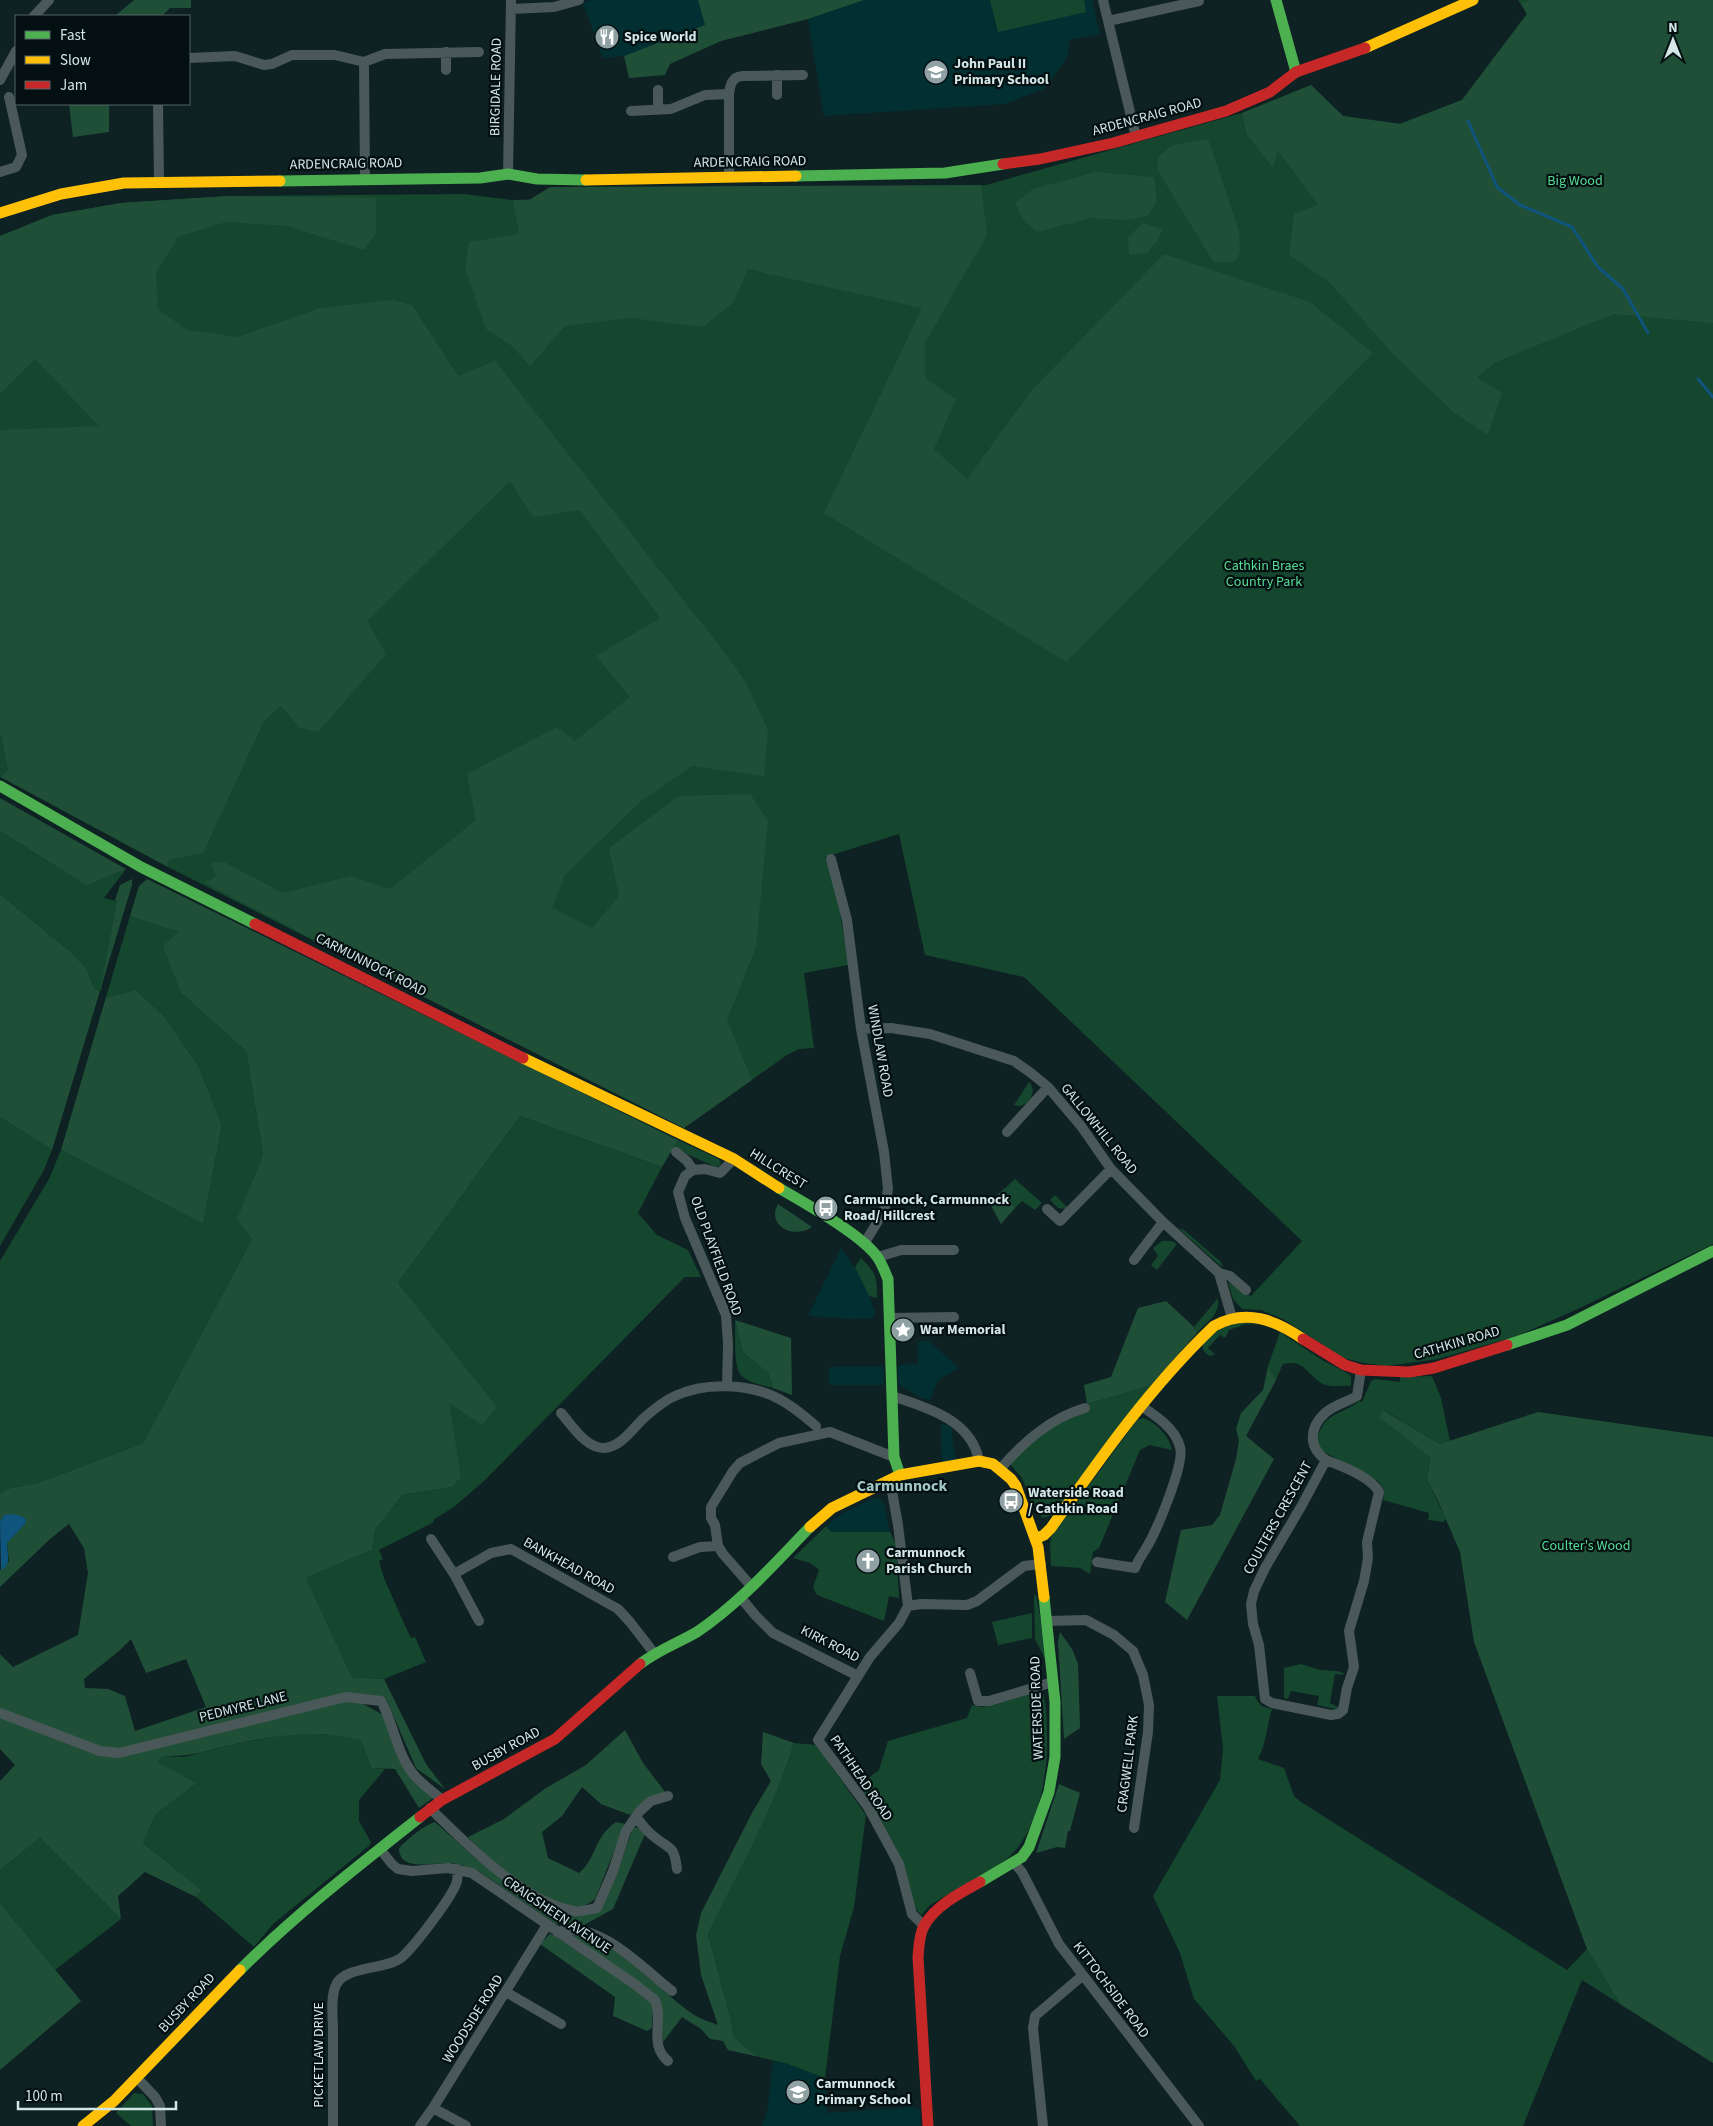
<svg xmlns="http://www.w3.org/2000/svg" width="1713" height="2126" font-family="'Source Sans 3',sans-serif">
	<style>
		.built { fill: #022f31 }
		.green { fill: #14472e }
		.forest { fill: #1f5037; fill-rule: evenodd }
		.water { fill: #0f547d }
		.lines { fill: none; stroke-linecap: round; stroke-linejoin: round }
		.stream { stroke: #0f547d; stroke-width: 3 }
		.street { stroke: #4a5859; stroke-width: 10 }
		.fast { stroke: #4caf50; stroke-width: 11 }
		.slow { stroke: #ffc107; stroke-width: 11 }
		.jam { stroke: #c62828; stroke-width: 11 }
		.labels { text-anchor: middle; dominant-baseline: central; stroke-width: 4.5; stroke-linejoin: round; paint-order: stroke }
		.poi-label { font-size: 14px; font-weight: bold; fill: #d4e6e6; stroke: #030f10; text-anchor: start }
		.street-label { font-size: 14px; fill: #d4e6e6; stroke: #030f10 }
		.park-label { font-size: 14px; fill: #56dc95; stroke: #030f10 }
		.quarter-label { font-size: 16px; font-weight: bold; fill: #a3c7c8; stroke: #030f10 }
	</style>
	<rect width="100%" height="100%" fill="#0e2123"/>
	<path class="built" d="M591 0H698L705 25 624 56 603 58 583 3Z
		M864 0H1092L1100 34 1069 40 1068 56 1044 89 1005 104 824 116 808 19Z
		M841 1248 863 1280 875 1311 874 1318 855 1319 808 1316Z
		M928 1340 959 1368 938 1380 930 1400 921 1398 898 1384V1365L918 1364V1342Z
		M883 1366 884 1385H829V1367Z
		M941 1425H948L952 1429 953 1446 956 1459 942 1463Z
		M873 1498H879L884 1504 890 1532H831L826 1526 841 1514Z
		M773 2061 785 2063 825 2078 827 2113 912 2107 920 2109 921 2126H762L767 2112Z"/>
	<path class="green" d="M990 0H1084L1086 12 998 32Z
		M1518 0H1713V1244L1582 1307 1517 1336 1438 1359 1387 1366 1364 1363 1343 1358 1283 1319 1261 1310 1242 1309 1233 1299 1228 1282 1251 1296 1302 1241 1024 977 925 955 899 834 825 857C838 893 843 928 848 965L804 973 814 1048 799 1049 787 1055 684 1128 168 867 0 777V236L52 215 121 203 228 196 464 194 513 200 986 185 1242 113 1311 85 1343 116 1400 124 1462 100 1527 14Z
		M0 831 87 886 126 869 104 898 117 901 101 991 94 988 86 968 71 952 0 894Z
		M130 916 178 932 181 993 246 1051 263 1155 238 1219 252 1239 143 1443 38 1483 6 1489 0 1494V1261L49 1179 61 1150 203 1224 222 1125 198 1065 163 1015 136 990 106 997Z
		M1029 1082C1039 1092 1027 1110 1014 1105Z
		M520 1116 662 1167 638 1213 657 1235 688 1250 701 1277H685L485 1480 454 1507 433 1520 434 1522 379 1550 383 1559 379 1561 384 1578 407 1630 411 1638 415 1637 426 1662 384 1679 352 1677 306 1578 372 1550 375 1530 402 1495 452 1487 449 1402 496 1408 398 1283Z
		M0 1117 52 1150 44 1170 0 1246Z
		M678 1140 719 1159 721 1162 720 1166 716 1167 673 1148Z
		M1015 1179 1042 1203 1035 1210 1022 1201 1015 1208 1004 1189Z
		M1055 1195 1067 1207 1065 1209 1058 1208 1050 1200Z
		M1178 1228 1184 1230 1221 1262 1223 1268Z
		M1162 1241H1172L1177 1244 1157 1270 1151 1265 1158 1256 1153 1248Z
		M861 1258C876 1273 877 1276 877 1298L869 1296 855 1267Z
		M1218 1298C1220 1316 1208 1320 1197 1333L1194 1327Z
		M735 1320 743 1352 768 1373 773 1388C764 1385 751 1384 743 1377 732 1369 736 1334 735 1320Z
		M1241 1322 1263 1325 1246 1324 1229 1330 1225 1338 1220 1335 1208 1348 1215 1354 1214 1355 1209 1356C1204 1352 1202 1350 1203 1343L1220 1328Z
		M1280 1332 1322 1360 1349 1374 1351 1377V1386C1342 1385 1332 1388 1323 1384 1306 1375 1306 1359 1283 1364L1276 1380 1268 1366Z
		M1432 1376 1441 1398 1450 1441 1440 1444 1384 1410 1430 1457 1427 1480 1446 1519 1443 1522 1428 1520 1429 1513 1383 1500 1384 1490 1378 1481 1324 1452C1319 1446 1316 1441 1319 1433 1328 1411 1344 1414 1359 1401L1362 1402 1371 1381 1375 1379 1400 1382V1377Z
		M1150 1386 1054 1515 1043 1518 1036 1513 1022 1478 1010 1464 1028 1444 1087 1404Z
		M1143 1418C1157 1423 1169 1436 1172 1450L1150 1445 1140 1450 1099 1548 1093 1552 1090 1574 1080 1568 1051 1566 1050 1545 1051 1537 1137 1420Z
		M826 1526 831 1532H890L896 1544 899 1598 889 1596 884 1621 817 1595 813 1587 819 1570 810 1563 793 1558Z
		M1034 1595H1036L1045 1641 1046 1661 1035 1639Z
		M1032 1613V1638L998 1645 992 1622Z
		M1301 1664 1320 1670 1337 1671 1344 1673 1343 1675 1335 1674 1330 1703 1340 1708 1335 1709 1317 1705 1319 1696 1291 1691 1288 1699 1284 1698V1668Z
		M1040 1690C1047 1696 1047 1724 1047 1734 1049 1772 1038 1836 1005 1860 982 1877 954 1890 930 1905L921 1915C909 1902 909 1881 903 1864 892 1836 875 1811 858 1786L879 1770 888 1741 967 1718 972 1705 982 1707Z
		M1217 1696H1255C1259 1705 1262 1707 1272 1709 1267 1726 1266 1744 1258 1759L1284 1768 1294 1796 1301 1802 1567 1970 1587 1949 1620 2004 1582 1980 1523 2126H1300L1260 2079 1256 2081 1234 2046 1194 1999 1180 1953 1153 1896 1220 1780 1223 1749Z
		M291 1733 341 1735 361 1740 371 1768 385 1769 359 1800V1821L371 1842 370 1845 273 1924 254 1947 196 1897 202 1890 143 1843 156 1814 197 1783 156 1762 163 1756 184 1757 231 1745Z
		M794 1743 816 1745 866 1815 854 1907 840 1956 825 2078 785 2063 759 2057 734 2038 731 2020 708 1934C738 1872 774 1810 794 1743Z
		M40 1838 121 1919 55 1970 0 1903V1870Z
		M134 2093 143 2094 152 2106 153 2126H131L116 2113Z"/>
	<path class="forest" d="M134 0H191V8H170L162 16H115Z
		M698 0H864L808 19 721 41 670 64 665 75 629 78 624 56 705 25Z
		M1530 0H1713V323L1614 314 1496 362 1477 377 1502 393 1488 435 1453 412 1393 354 1329 282 1289 255 1294 214 1318 205 1278 151 1273 168 1247 135 1242 113 1311 85 1343 116 1400 124 1462 100 1527 14 1521 4Z
		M69 104H109V132L73 137Z
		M1208 139 1239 231 1240 252 1235 262 1214 263 1157 169 1159 156 1173 145Z
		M1095 172 1154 177 1157 201 1149 215 1126 220 1091 218 1037 232 1022 218 1015 203 1033 189Z
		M981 185 987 235 925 343V378L956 399 934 449 967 479 1032 390 1164 254 1310 302 1373 353 1066 662 824 513 922 308 748 269 734 302 703 327 631 318 565 326 530 366 512 346 486 329 465 268 469 242 519 234 513 200H529L550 187Z
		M228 196 376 198V233L364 250 287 226 226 222 178 237 156 273 158 309 187 330 238 337 320 308 393 300 412 305 458 376 495 361 718 644 745 681 768 730 764 776 692 766 641 801 565 875 552 908 592 928 619 896 609 848 679 796 750 794 768 820 756 947 727 1020 752 1080 684 1128 404 987 205 883 216 876 212 867V863L224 862 283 893 351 876 390 889 476 820 467 774 557 727 575 741 630 697 596 656 660 618 580 510 533 517 510 481 367 621 386 654 318 732 300 728 281 706 264 721 203 853 169 860 168 867 1 777 8 770 2 737 0 735V430L99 426 35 359 0 394V236L52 215 121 203Z
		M1143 223 1163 229 1158 240 1147 253 1129 255 1128 237Z
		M0 798 126 869 87 886 0 831Z
		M132 879V885L52 1150 0 1117V894L71 952 86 968 94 988 100 991 117 901 115 900 120 885Z
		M147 879 678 1140 662 1167 520 1116 398 1283 497 1407 482 1425 449 1403 461 1477 452 1487 402 1495 375 1530 372 1550 306 1578 352 1677 384 1679 426 1764 445 1789 416 1768 387 1701 379 1696 353 1701 363 1704 385 1716 399 1756 433 1798 419 1808 395 1769 371 1768 361 1740C315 1729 276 1735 231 1745 205 1751 190 1757 163 1756L157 1762 197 1783 156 1814 143 1843 202 1890 196 1897 145 1872 118 1896 121 1919 40 1838 0 1870V1781L15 1765 0 1749V1654L13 1667 78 1635 88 1573 84 1548 69 1524 50 1539 0 1587V1570L9 1561 7 1543 26 1523 4 1515 0 1522V1494L6 1489 38 1483 143 1443 252 1239 237 1219 263 1155 246 1051 181 993 163 946 178 932 130 916 139 886ZM131 1639 146 1673 186 1659 206 1707 135 1731 125 1696 108 1689 85 1688 84 1679 119 1651Z
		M136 990 163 1015 198 1065 222 1125 203 1224 61 1150 106 997Z
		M1004 1189 1015 1208 1001 1224 989 1202Z
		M778 1204 812 1227C793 1240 766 1225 778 1204Z
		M1166 1301 1194 1327 1197 1333 1150 1386 1087 1404 1084 1385 1111 1377 1138 1308Z
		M735 1320 791 1338 792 1395 773 1388 768 1373 743 1352Z
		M1268 1366 1276 1380 1246 1436 1274 1459 1187 1620 1165 1602 1181 1530 1212 1525 1220 1515 1236 1459 1239 1440 1236 1429 1241 1413 1263 1390Z
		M1383 1410 1440 1444 1538 1412 1713 1437V2063L1620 2004 1587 1949 1474 1642 1460 1552 1439 1503 1427 1480 1430 1457 1379 1417Z
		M1060 1632 1072 1649 1078 1664 1080 1728 1064 1739 1058 1641Z
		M625 1730 643 1763 666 1793 642 1804 630 1815 601 1804 582 1787 562 1816 542 1832 548 1858 579 1873C597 1858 593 1838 616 1822L625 1824 595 1899C591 1902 587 1905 582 1906 552 1910 487 1859 468 1837L504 1819 546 1788 586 1765Z
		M763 1732 794 1743C774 1810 738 1872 708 1934L731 2020 734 2038 759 2057 728 2050 723 2041 710 2039 701 2029 682 2017 663 2042 659 1997 570 1936C609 1930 664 1997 696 2016 703 2020 711 2022 718 2025L701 1975 696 1935 701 1913 752 1813 771 1781 761 1764Z
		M1059 1784 1080 1793 1070 1831H1068L1065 1848 1057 1847 1036 1853Z
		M435 1822 474 1857 531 1902 559 1913 576 1916 593 1913 617 1873 633 1828 639 1827 645 1834 613 1909 584 1925 556 1924 480 1872C471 1868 461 1864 450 1863 438 1862 404 1871 400 1854 398 1850 399 1847 403 1844 412 1836 423 1826 435 1822Z
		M0 1903 81 2001 0 2070Z
		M550 1934 555 1936 653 2001 652 2028 647 2031 613 2016 615 1997 540 1944Z"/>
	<path class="water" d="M15 1514 25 1518 26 1523 7 1543C7 1553 12 1565 1 1570L0 1522 4 1515Z"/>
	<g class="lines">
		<path class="stream" d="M1468 121 1497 187 1520 205 1572 227 1598 267 1623 289 1648 333
			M1698 379 1713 397"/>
		<path class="street" d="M1103 0 1136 137
			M511 9 554 7 579 0
			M34 16 49 0
			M1108 21 1199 1
			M189 58 235 56 264 65 272 64 292 55H335L364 62 385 54 479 52
			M364 62 365 179
			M446 70V52
			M777 75V95
			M0 80 16 51
			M658 90V110
			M158 104 159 182
			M631 111 671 109 705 95 729 94
			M0 172 16 167 22 155 9 97
			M508 174 511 0
			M729 177V94C730 85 732 77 742 76L803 75
			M831 859 847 920 861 1029 884 1152 888 1189 885 1207 878 1221 864 1244
			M861 1029 891 1028 930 1034 1014 1061 1031 1073 1048 1087 1081 1126 1111 1169 1163 1222 1219 1273 1232 1318
			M1007 1132 1048 1087
			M676 1152 687 1161 693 1170
			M1047 1209 1060 1221 1111 1169
			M878 1257 901 1250H954
			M1134 1260 1163 1222
			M1219 1273 1230 1276 1246 1290
			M890 1318 954 1317
			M727 1386 728 1344 726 1315 685 1218 678 1192 685 1176 693 1170 705 1169 720 1173 734 1159
			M892 1396C926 1407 972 1420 979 1461
			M561 1413C572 1425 586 1449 605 1448 622 1446 632 1429 644 1418 653 1410 663 1401 675 1396 705 1382 749 1383 779 1399 793 1406 804 1416 816 1426
			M1326 1460C1343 1467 1370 1476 1379 1492L1367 1542 1368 1558 1364 1581 1349 1631 1354 1667 1347 1688 1343 1710 1338 1714 1331 1715 1272 1703 1265 1699 1259 1645 1253 1624 1251 1604 1254 1591 1265 1568 1302 1505 1326 1460C1308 1447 1309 1428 1325 1413 1334 1405 1347 1402 1357 1396L1361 1370
			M1000 1469C1024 1442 1050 1418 1085 1408
			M431 1539 454 1574 479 1621
			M673 1557 700 1547 718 1546
			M1097 1562 1135 1568C1139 1558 1143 1554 1148 1545 1157 1529 1185 1464 1180 1447 1175 1428 1156 1416 1141 1406
			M454 1574 491 1553 511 1549 618 1609 630 1622 654 1653
			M752 1587 723 1554 718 1546 715 1525 711 1518V1507L733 1471 740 1463 779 1443 830 1432 894 1457
			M741 1598 756 1616 773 1633 858 1676 870 1657 899 1623 908 1606 898 1525 890 1480
			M908 1606 921 1604 967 1605 977 1601 1024 1566 1041 1564
			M1047 1621 1086 1620 1114 1635 1133 1651 1143 1675 1149 1705 1148 1732 1134 1828
			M970 1673 978 1701H989L1053 1682
			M858 1676 818 1740 868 1807 899 1864 912 1914 924 1926
			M0 1713 100 1751 119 1753 346 1697 381 1701C394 1724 397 1756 415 1776 423 1785 433 1792 442 1800
			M430 1808C465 1843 525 1903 574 1911 581 1912 590 1909 597 1908L613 1871 626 1831 639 1812 651 1801 668 1796
			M636 1817C641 1823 646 1830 652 1835 669 1850 674 1843 677 1869
			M380 1849 392 1864 398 1869 412 1871 448 1868 472 1873 633 1983 655 2000C664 2021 648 2045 668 2061
			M1014 1863 1022 1872 1059 1944 1199 2126
			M557 1932C599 1919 642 1968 672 1991
			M506 1992 561 2024
			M137 2078 155 2097 160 2106 161 2126
			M433 2108 466 2126
			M333 2126C333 2094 333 2062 333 2030 333 2017 330 1997 336 1985 344 1966 385 1970 401 1958 413 1948 454 1895 457 1881 458 1877 457 1873 457 1869
			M420 2126 433 2108 547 1925
			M1043 2126 1033 2028 1035 2016 1082 1976"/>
		<path class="fast" d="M1276 0 1296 72
			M796 176 945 173 1003 164
			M280 181 480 178 508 174 537 179 586 180
			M0 786 141 867 255 924
			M779 1188C804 1203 863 1235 878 1258 882 1264 885 1272 888 1279L894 1457 900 1475
			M1507 1345 1567 1325 1713 1251
			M640 1664C658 1650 678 1643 697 1632 740 1603 774 1564 810 1527
			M980 1882 1022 1857 1029 1847 1049 1792 1055 1757V1702L1044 1597
			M240 1970C295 1915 358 1866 420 1817"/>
		<path class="slow" d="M1365 48 1473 0
			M586 180 796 176
			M0 213 61 194 124 183 280 181
			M523 1058 734 1159 779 1188
			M810 1527 832 1508 900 1475 979 1461 993 1464 1011 1479 1016 1486 1038 1547 1044 1597
			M1035 1539 1044 1535 1051 1528C1101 1457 1151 1386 1214 1326 1246 1308 1275 1320 1303 1339
			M83 2126 114 2101 240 1970"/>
		<path class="jam" d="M1003 164 1040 159 1113 143 1226 111 1270 92 1296 72 1365 48
			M255 924 523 1058
			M1303 1339 1345 1365 1361 1370 1409 1372 1434 1368 1507 1345
			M420 1817 442 1800 555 1739 640 1664
			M928 2126 918 1957C919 1947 919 1935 924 1926 935 1906 960 1893 980 1882"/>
	</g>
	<defs>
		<symbol id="restaurant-disc" viewBox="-11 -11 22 22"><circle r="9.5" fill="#8fa1a2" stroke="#030f10"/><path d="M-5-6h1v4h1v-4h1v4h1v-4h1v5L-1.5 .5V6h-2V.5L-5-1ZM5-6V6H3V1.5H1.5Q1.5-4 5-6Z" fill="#fff"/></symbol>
		<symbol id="school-disc" viewBox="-11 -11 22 22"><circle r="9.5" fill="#8fa1a2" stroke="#030f10"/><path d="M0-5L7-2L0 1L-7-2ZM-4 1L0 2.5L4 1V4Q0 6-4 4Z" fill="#fff"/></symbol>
		<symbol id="bus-disc" viewBox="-11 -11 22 22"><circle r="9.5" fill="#8fa1a2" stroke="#030f10"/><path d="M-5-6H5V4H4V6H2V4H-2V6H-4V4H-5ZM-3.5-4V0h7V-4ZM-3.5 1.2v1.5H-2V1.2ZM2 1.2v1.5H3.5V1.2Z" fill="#fff"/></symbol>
		<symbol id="sight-disc" viewBox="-11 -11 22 22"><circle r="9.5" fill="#8fa1a2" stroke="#030f10"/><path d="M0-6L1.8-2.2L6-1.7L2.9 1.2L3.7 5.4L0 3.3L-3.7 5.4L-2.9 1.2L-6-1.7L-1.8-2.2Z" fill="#fff"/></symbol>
		<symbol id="church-disc" viewBox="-11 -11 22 22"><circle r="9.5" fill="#8fa1a2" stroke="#030f10"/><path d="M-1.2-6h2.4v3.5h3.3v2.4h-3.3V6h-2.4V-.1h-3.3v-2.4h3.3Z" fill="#fff"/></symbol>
	</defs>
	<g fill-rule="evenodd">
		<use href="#restaurant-disc" x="593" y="23" width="28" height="28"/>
		<use href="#school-disc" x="922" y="58" width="28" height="28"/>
		<use href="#bus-disc" x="812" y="1194" width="28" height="28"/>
		<use href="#sight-disc" x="889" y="1316" width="28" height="28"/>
		<use href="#bus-disc" x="997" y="1487" width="28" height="28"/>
		<use href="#church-disc" x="854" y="1547" width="28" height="28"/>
		<use href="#school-disc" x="784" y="2078" width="28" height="28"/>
	</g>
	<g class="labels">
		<g class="poi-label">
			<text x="624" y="37">Spice World</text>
			<text x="954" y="64">John Paul II<tspan x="954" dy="16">Primary School</tspan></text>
			<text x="844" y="1200">Carmunnock, Carmunnock<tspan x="844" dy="16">Road/ Hillcrest</tspan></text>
			<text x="920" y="1330">War Memorial</text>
			<text x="1028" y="1493">Waterside Road<tspan x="1028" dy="16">/ Cathkin Road</tspan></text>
			<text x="886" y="1553">Carmunnock<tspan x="886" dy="16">Parish Church</tspan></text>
			<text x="816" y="2084">Carmunnock<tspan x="816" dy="16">Primary School</tspan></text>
		</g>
		<g class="street-label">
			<text transform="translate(496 87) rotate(-89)">BIRGIDALE ROAD</text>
			<text transform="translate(1147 117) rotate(-15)">ARDENCRAIG ROAD</text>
			<text transform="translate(750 162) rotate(-1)">ARDENCRAIG ROAD</text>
			<text transform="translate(346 164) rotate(-1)">ARDENCRAIG ROAD</text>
			<text transform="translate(371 965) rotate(27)">CARMUNNOCK ROAD</text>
			<text transform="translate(880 1051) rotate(80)">WINDLAW ROAD</text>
			<text transform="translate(1099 1129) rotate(51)">GALLOWHILL ROAD</text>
			<text transform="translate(778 1169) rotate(32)">HILLCREST</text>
			<text transform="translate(716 1256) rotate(70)">OLD PLAYFIELD ROAD</text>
			<text transform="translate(1457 1343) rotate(-16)">CATHKIN ROAD</text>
			<text transform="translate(1278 1518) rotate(-61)">COULTERS CRESCENT</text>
			<text transform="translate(569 1566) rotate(29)">BANKHEAD ROAD</text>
			<text transform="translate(830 1644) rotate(27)">KIRK ROAD</text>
			<text transform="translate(243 1707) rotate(-14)">PEDMYRE LANE</text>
			<text transform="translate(1037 1708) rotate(-92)">WATERSIDE ROAD</text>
			<text transform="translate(506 1749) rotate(-29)">BUSBY ROAD</text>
			<text transform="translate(1128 1764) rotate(-83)">CRAGWELL PARK</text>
			<text transform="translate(861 1778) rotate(56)">PATHHEAD ROAD</text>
			<text transform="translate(557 1915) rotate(34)">CRAIGSHEEN AVENUE</text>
			<text transform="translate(1111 1990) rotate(53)">KITTOCHSIDE ROAD</text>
			<text transform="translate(187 2003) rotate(-47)">BUSBY ROAD</text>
			<text transform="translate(473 2019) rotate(-58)">WOODSIDE ROAD</text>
			<text transform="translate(319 2055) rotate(-90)">PICKETLAW DRIVE</text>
		</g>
		<g class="park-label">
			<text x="1575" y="181">Big Wood</text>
			<text x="1264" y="566">Cathkin Braes<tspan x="1264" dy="16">Country Park</tspan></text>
			<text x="1586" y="1546">Coulter's Wood</text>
		</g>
		<g class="quarter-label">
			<text x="902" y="1486">Carmunnock</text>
		</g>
	</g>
	<rect x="15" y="15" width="175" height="90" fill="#030f10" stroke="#576566"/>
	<rect x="25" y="31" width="25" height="8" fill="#4caf50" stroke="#576566"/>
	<text x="60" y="40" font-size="15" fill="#d4e6e6">Fast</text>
	<rect x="25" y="56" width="25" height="8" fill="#ffc107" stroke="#576566"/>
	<text x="60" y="65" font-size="15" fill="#d4e6e6">Slow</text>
	<rect x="25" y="81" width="25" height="8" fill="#c62828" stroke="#576566"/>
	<text x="60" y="90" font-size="15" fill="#d4e6e6">Jam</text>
	<g transform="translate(1673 40)" stroke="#030f10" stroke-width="4" paint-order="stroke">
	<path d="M0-4L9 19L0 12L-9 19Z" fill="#d4e6e6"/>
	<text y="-8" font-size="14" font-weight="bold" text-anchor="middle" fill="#d4e6e6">N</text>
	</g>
	<path d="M18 2101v8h158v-8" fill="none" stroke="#d4e6e6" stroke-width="2.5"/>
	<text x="25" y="2101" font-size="15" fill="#d4e6e6" stroke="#030f10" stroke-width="4" paint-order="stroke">100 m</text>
</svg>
